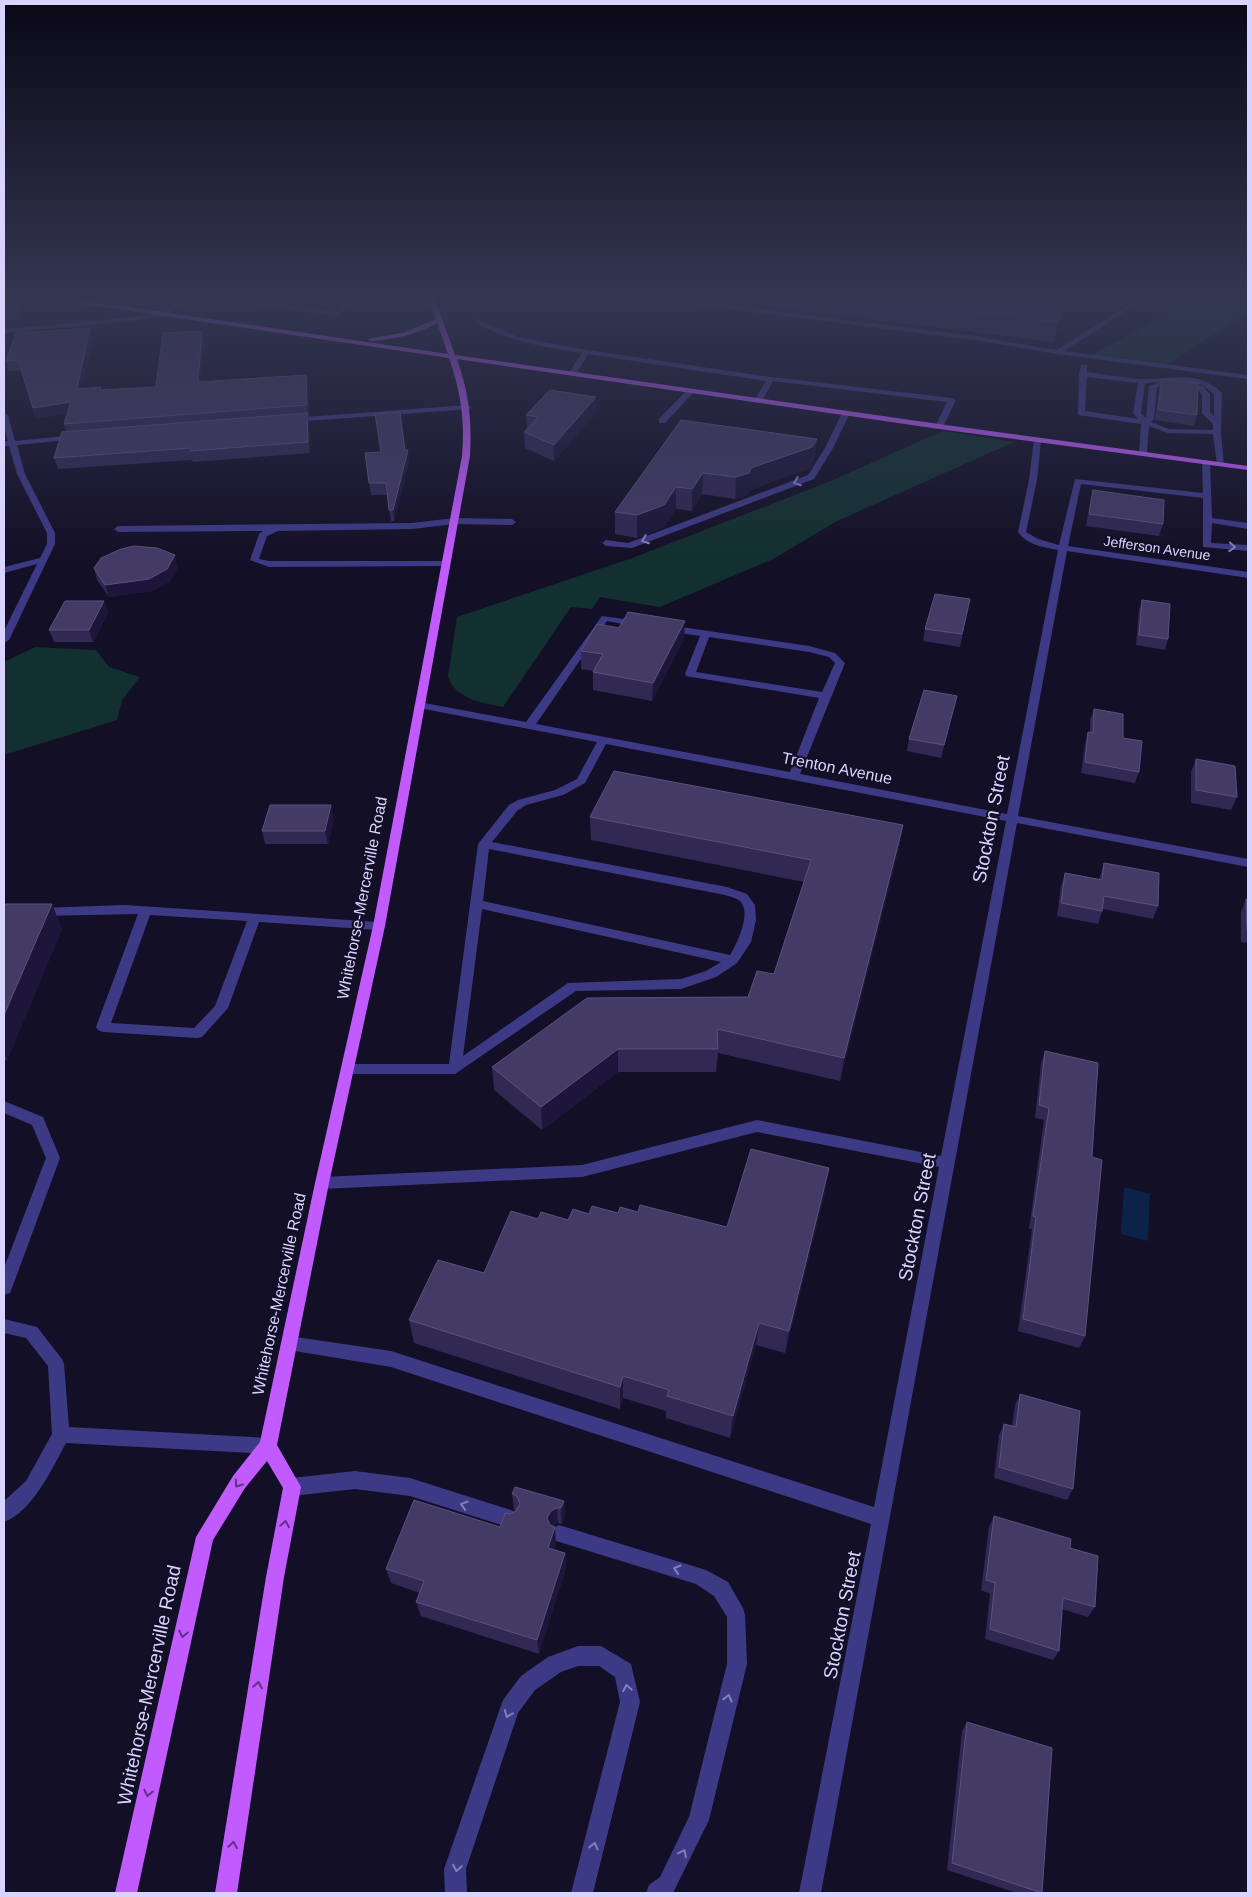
<svg xmlns="http://www.w3.org/2000/svg" width="1252" height="1897" font-family="Helvetica,sans-serif">
	<style>
		.green { fill: #12302f }
		.water { fill: #0c2248 }
		.lines { fill: none; stroke-linecap: round; stroke-linejoin: round }
		.minor { fill: #3d3a85; fill-rule: evenodd }
		.major { fill: #c25bff; fill-rule: evenodd }
		.wall { fill: #312854 }
		.shaded-wall { fill: #1d163a }
		.building { fill: #433a66; stroke: #5a527e }
		.oneway { stroke: #837fbc }
		.oneway2 { stroke: #623188 }
		.labels { text-anchor: middle; dominant-baseline: central; stroke-width: 4.5; stroke-linejoin: round; paint-order: stroke }
		.far-street-label { font-size: 14px; fill: #d9d4ff; stroke: #130f26 }
		.street-label { font-size: 16px; fill: #d9d4ff; stroke: #130f26 }
		.near-street-label { font-size: 19px; fill: #d9d4ff; stroke: #130f26 }
	</style>
	<rect width="100%" height="100%" fill="#130f26"/>
	<path class="green" d="M1201 296H1248V312L1167 365 1092 355Z
		M942 431 1014 442 837 521 773 559 660 607 600 597 592 609 571 607 503 707C483 703 454 699 448 676L457 617 632 558 831 481Z
		M35 647 96 650 109 667 140 677 122 700 117 720 4 755V662Z"/>
	<path class="water" d="M1124 1187 1150 1194 1148 1241 1121 1234Z"/>
	<g class="lines">
		<path class="minor" d="M138 296H146L124 309 119 308Z
			M189 296H196L165 316 124 322 4 333V329L124 318 163 312Z
			M202 296H219L336 312 358 296H365L337 316 205 298Z
			M638 296H656L975 336 1056 350 1133 302 1108 296H1122L1142 301 1064 351 1248 375V379L1057 354 975 340 641 298Z
			M477 319 518 337 586 350 771 377 952 398 956 400 943 427 939 429 935 427 947 402 773 381 761 403H758L754 401 766 381 588 354 575 376H572L568 374 582 353C544 347 508 342 475 322L474 321Z
			M1081 365H1087V372C1105 374 1123 378 1141 379 1171 380 1198 369 1222 393L1221 432 1224 466 1217 464 1213 434 1168 433 1149 426 1147 453 1143 455 1139 453 1141 424 1078 415 1079 374ZM1087 377 1138 383 1133 413 1138 419 1085 411ZM1180 380 1202 385 1214 394V416L1210 412V395L1203 386 1192 385 1188 387 1198 390 1202 395V413L1213 424V430L1169 429 1151 422 1154 419 1157 387 1168 385 1167 381ZM1162 382 1149 386 1146 418 1141 413 1145 383Z
			M688 389 695 391 665 423H659V419Z
			M467 405 471 407 470 409 293 422 289 420 293 418Z
			M843 411 850 413 833 448 814 479 632 548 606 546 602 543 606 540 628 543 808 475 825 448Z
			M4 413 8 415 15 441 76 435 80 437 76 439 17 445 25 474 55 533V544L9 640 4 643V631L37 564 4 573V567L40 558 47 544V533L17 474 9 446H4V442L8 441 4 427Z
			M1034 439 1041 441 1037 480 1026 532 1038 539 1059 545 1075 479 1203 493 1202 462 1206 460 1210 462 1212 518 1248 523V529L1212 523 1211 543 1248 545V551L1203 547V498L1081 484 1068 546 1248 572V578L1067 551 1018 816 1248 859V867L1017 823 821 1893H799L871 1524 391 1367 289 1350 283 1348 281 1343 283 1338 289 1336 391 1351 874 1507 939 1167 757 1132 582 1177 322 1189 317 1187 315 1183 317 1179 322 1177 582 1165 757 1120 941 1156 1006 821 606 744 585 783 563 795 526 805 517 811 492 842 727 887 747 894 755 905 756 920 751 942 737 963 716 977 681 989 576 991 455 1074H348L343 1073 341 1069 343 1065 348 1064H449L478 844 509 805 518 800 555 790 577 779 597 742 419 708 414 705 419 702 526 722 602 616 638 621 643 624 638 627 607 621 536 724 790 772 819 698 686 676 685 674 700 636 668 631 663 628 668 625 809 646 835 653 845 663 800 774 1007 814 1058 550C1043 547 1027 545 1018 532L1029 480ZM709 637 809 652 829 657 835 663 822 692 696 672ZM489 849 725 895C729 896 736 898 740 901 752 913 737 944 730 955L483 901ZM482 909 721 962 706 971 681 979 568 983 463 1056Z
			M454 518 512 519 516 522 512 525 454 524 412 529 278 531 267 536 259 559 269 561H449L450 563 446 566 269 567 250 560 259 534 263 531 118 532 114 529 118 526 412 523Z
			M125 905 379 922 385 926 379 930 259 922 228 1008 202 1037 197 1038 103 1032 98 1030 96 1027 138 914 39 916 33 912 39 908ZM150 915 247 921 215 1006 194 1028 111 1023Z
			M4 1101 43 1117 60 1158 12 1288 10 1293 4 1295V1268L46 1158 32 1125 4 1113Z
			M4 1319 37 1327 62 1359 64 1364 69 1427 268 1438 274 1440 277 1446 274 1452 268 1454 66 1443C52 1469 32 1512 4 1522V1501L26 1481 52 1434 48 1366 26 1338 4 1333Z
			M355 1471 410 1478 511 1510 517 1513 520 1519 517 1525 511 1528 410 1496 355 1489 292 1496 286 1493 283 1487 286 1481 292 1478Z
			M559 1525 706 1570 728 1582 743 1608 745 1615 747 1664 709 1820 673 1893H646L649 1885 660 1877 689 1817 727 1664V1617L714 1596 696 1584 553 1540 550 1534 553 1528Z
			M578 1646H601L631 1664 640 1702 593 1893H571L620 1702 615 1677 599 1666H578L561 1672 535 1690 518 1713 466 1869 467 1893H445L444 1869 503 1700 521 1676 548 1657Z"/>
		<path class="major" d="M39 296H55L448 354 437 323C416 335 395 339 371 341L368 339 405 332 436 319 428 296H434L455 355 946 425 1248 466V470L946 430 457 359C469 393 472 420 470 456L385 926 329 1183 277 1445 301 1487 284 1577 237 1893H215L266 1577 283 1488 267 1461 245 1488 213 1540 137 1893H115L196 1537 233 1476 260 1442 315 1183 373 926 462 456C465 420 461 393 449 358L42 298Z"/>
	</g>
	<path class="wall" d="M4 296H27L20 321 4 319Z
		M275 296H338L328 303Z
		M689 296H1067L1054 342Z
		M202 331 204 341 201 382 308 385 309 416H308L309 424 310 453 193 462 192 460 58 469 54 458 66 432 64 424 67 413 36 419 21 371H9L6 361 93 338 82 389 101 390 156 387Z
		M1162 379 1197 415 1194 426 1155 420 1159 389Z
		M596 397V413L554 461 525 448 524 432 527 429 526 415Z
		M681 420 815 461 810 468 750 490 747 495 735 499 702 494 692 511 676 509 664 527 637 538 615 534V512Z
		M405 450 409 461 394 521H391L387 495H371L365 453Z
		M1093 490 1163 524 1159 536 1086 526 1090 502Z
		M178 567 170 581 152 591 109 597 97 580 94 568Z
		M970 599 960 647 923 641 925 629Z
		M1142 600 1168 639 1165 650 1136 645 1139 610Z
		M104 601 108 613 93 642H54L49 630Z
		M619 628 684 639 652 701 593 690V671L581 669V651Z
		M957 696 941 758 907 751 909 739Z
		M1094 709 1123 738 1139 772 1135 783 1081 773 1085 744 1088 732H1090V720Z
		M1196 759 1237 797 1231 810 1191 803V772Z
		M590 817 903 825 899 848 840 1081 718 1053 716 1072H618L542 1130 494 1090 492 1067 748 997 774 974 804 882 591 840Z
		M334 818 328 844H265L262 831Z
		M1104 863 1158 906 1153 919 1103 909 1098 924 1057 916 1061 886 1065 873 1099 879 1100 876Z
		M1246 899 1248 900V943L1241 942V912Z
		M4 904 62 929 7 1060H4Z
		M1045 1051 1092 1157 1085 1336 1079 1348 1018 1331 1032 1229H1029L1044 1120 1035 1118 1041 1064Z
		M825 1192 785 1353 756 1345 730 1438 666 1418V1411L623 1398 620 1409 414 1343 409 1320 484 1273 538 1219 568 1220 589 1214 638 1212 727 1227Z
		M1020 1394 1073 1489 1067 1500 994 1478 999 1435 1004 1424 1012 1426 1015 1405Z
		M512 1494 564 1501 565 1517 562 1524 558 1523 552 1526 556 1543 554 1550 565 1553 566 1568 539 1654 421 1616 416 1602 420 1593 391 1583 386 1569 500 1527 510 1514 516 1511 514 1510Z
		M994 1516 1070 1548 1095 1607 1088 1617 1062 1609 1059 1651 1053 1660 985 1639 990 1594 981 1590 989 1527Z
		M967 1722 1042 1893H1017L947 1870 962 1731Z"/>
	<path class="shaded-wall" d="M22 296H27L20 321 17 311Z
		M327 296H338L328 303Z
		M1066 296H1067L1054 342 1058 322Z
		M90 328 93 338 80 400 77 389Z
		M202 331 204 341 201 393 198 382Z
		M306 375 308 385 309 416 307 405Z
		M596 397V413L554 461V445Z
		M71 402 74 412 36 419 33 408Z
		M307 413 309 424 310 453 308 442Z
		M817 439 815 461 810 468 750 490 747 495 735 499 736 477 751 468Z
		M408 450 409 461 394 521 393 510Z
		M703 473 702 494 692 511V489Z
		M676 487V509L664 527 637 538V515Z
		M175 555 178 567 170 581 152 591 109 597 105 585Z
		M104 601 108 613 93 642 89 630Z
		M685 621 684 639 652 701 653 683Z
		M331 805 334 818 328 844 325 831Z
		M903 825 899 848 840 1081 844 1058Z
		M52 904 62 929 7 1060 4 1054V1015Z
		M618 1049V1072L542 1130 541 1107Z
		M829 1168 825 1192 785 1353 789 1331Z
		M759 1323 756 1345 730 1438 733 1416Z
		M623 1376V1398L620 1409V1387Z
		M564 1501 565 1517 562 1524 561 1508Z
		M557 1508 558 1523 552 1526 548 1533 547 1518 551 1511Z
		M555 1527 556 1543 549 1563 548 1548Z
		M565 1553 566 1568 539 1654 537 1640Z"/>
	<path class="building" d="M4 296H22L17 311 4 310Z
		M842 296H1066L1058 322Z
		M90 328 77 389 101 387 100 390 156 387 163 333 202 331 198 382 306 375 307 405 64 424 71 402 33 408 18 360 6 361 16 333Z
		M1162 379 1198 383 1197 415 1158 410Z
		M550 390 596 397 554 445 524 432 538 417 526 415Z
		M400 412 405 450H408L393 510H389L386 483H369L365 453 381 452 375 414Z
		M307 413 308 442 190 451 191 448 54 458 62 432Z
		M681 420 817 439 812 447 751 468 749 473 736 477 703 473 692 489 676 487 664 505 637 515 615 512Z
		M1093 490 1164 500 1163 524 1089 514Z
		M134 546 157 548 175 555 167 569 149 579 105 585 94 568 101 558 121 549Z
		M935 594 970 599 962 634 925 629Z
		M1142 600 1170 604 1168 639 1139 635Z
		M65 601H104L89 630H49Z
		M628 612 685 621 653 683 593 672 603 654 581 651 597 624 619 628Z
		M924 690 957 696 944 745 909 739Z
		M1094 709 1123 714V738L1142 741 1139 772 1085 762 1088 732 1093 733Z
		M1196 759 1235 766 1237 797 1196 790Z
		M614 771 903 825 844 1058 717 1029 718 1049H618L541 1107 492 1067 587 998 748 997 757 971 774 974 811 860 590 817Z
		M270 805H331L325 831H262Z
		M1104 863 1159 873 1158 906 1104 896 1102 911 1061 903 1065 873 1102 880Z
		M1246 899 1248 900V929H1247Z
		M4 904H52L4 1015Z
		M1045 1051 1098 1063 1092 1157 1102 1160 1085 1336 1023 1319 1036 1217 1033 1216 1049 1108 1039 1105Z
		M751 1149 829 1168 789 1331 759 1323 733 1416 667 1396 669 1390 623 1376 620 1387 409 1320 438 1260 484 1273 511 1211 538 1219 541 1212 568 1220 573 1209 589 1214 592 1206 618 1213 620 1207 638 1212 640 1205 727 1227Z
		M1020 1394 1080 1411 1073 1489 999 1467 1004 1424 1016 1427Z
		M515 1487 564 1501 561 1508H557L551 1511 547 1518 550 1525 555 1527 548 1548 565 1553 537 1640 416 1602 424 1581 386 1569 414 1500 500 1527 505 1513 510 1514 516 1511 520 1504 517 1496 512 1494Z
		M994 1516 1071 1539 1070 1548 1098 1556 1095 1607 1063 1598 1059 1651 990 1629 995 1583 986 1580Z
		M967 1722 1052 1748 1042 1893 952 1863Z"/>
	<defs><path id="oneway-chevron" d="M-2-3.5L2.5 0L-2 3.5" fill="none" stroke-width="1.6" stroke-linecap="round" stroke-linejoin="round" transform="scale(1.25)"/></defs>
	<g class="oneway">
		<use href="#oneway-chevron" transform="translate(797 482) rotate(159)"/>
		<use href="#oneway-chevron" transform="translate(645 540) rotate(159)"/>
		<use href="#oneway-chevron" transform="translate(1232 547) rotate(4)"/>
		<use href="#oneway-chevron" transform="translate(464 1505) rotate(-163)"/>
		<use href="#oneway-chevron" transform="translate(677 1569) rotate(-163)"/>
		<use href="#oneway-chevron" transform="translate(627 1688) rotate(-100)"/>
		<use href="#oneway-chevron" transform="translate(728 1698) rotate(-76)"/>
		<use href="#oneway-chevron" transform="translate(508 1714) rotate(111)"/>
		<use href="#oneway-chevron" transform="translate(594 1846) rotate(-76)"/>
		<use href="#oneway-chevron" transform="translate(683 1853) rotate(-64)"/>
		<use href="#oneway-chevron" transform="translate(457 1868) rotate(100)"/>
	</g>
	<g class="oneway2">
		<use href="#oneway-chevron" transform="translate(238 1484) rotate(125)"/>
		<use href="#oneway-chevron" transform="translate(285 1524) rotate(-80)"/>
		<use href="#oneway-chevron" transform="translate(183 1634) rotate(102)"/>
		<use href="#oneway-chevron" transform="translate(258 1685) rotate(-81)"/>
		<use href="#oneway-chevron" transform="translate(148 1793) rotate(102)"/>
		<use href="#oneway-chevron" transform="translate(233 1845) rotate(-81)"/>
	</g>
	<linearGradient id="sky" x2="0" y2="1"><stop stop-color="#0a0815"/><stop offset="0.53" stop-color="#333752"/><stop offset="1" stop-color="#333752" stop-opacity="0"/></linearGradient>
	<rect width="1252" height="562" fill="url(#sky)"/>
	<g class="labels">
		<g class="far-street-label">
			<text transform="translate(1157 548) rotate(8)">Jefferson Avenue</text>
		</g>
		<g class="street-label">
			<text transform="translate(837 768) rotate(11)">Trenton Avenue</text>
			<text transform="translate(362 898) rotate(-79)">Whitehorse-Mercerville Road</text>
			<text transform="translate(279 1294) rotate(-78)">Whitehorse-Mercerville Road</text>
		</g>
		<g class="near-street-label">
			<text transform="translate(991 819) rotate(-79)">Stockton Street</text>
			<text transform="translate(917 1217) rotate(-79)">Stockton Street</text>
			<text transform="translate(842 1615) rotate(-79)">Stockton Street</text>
			<text transform="translate(149 1685) rotate(-78)">Whitehorse-Mercerville Road</text>
		</g>
	</g>
	<rect width="1252" height="1897" fill="none" stroke="#d9d4ff" stroke-width="10"/>
</svg>
